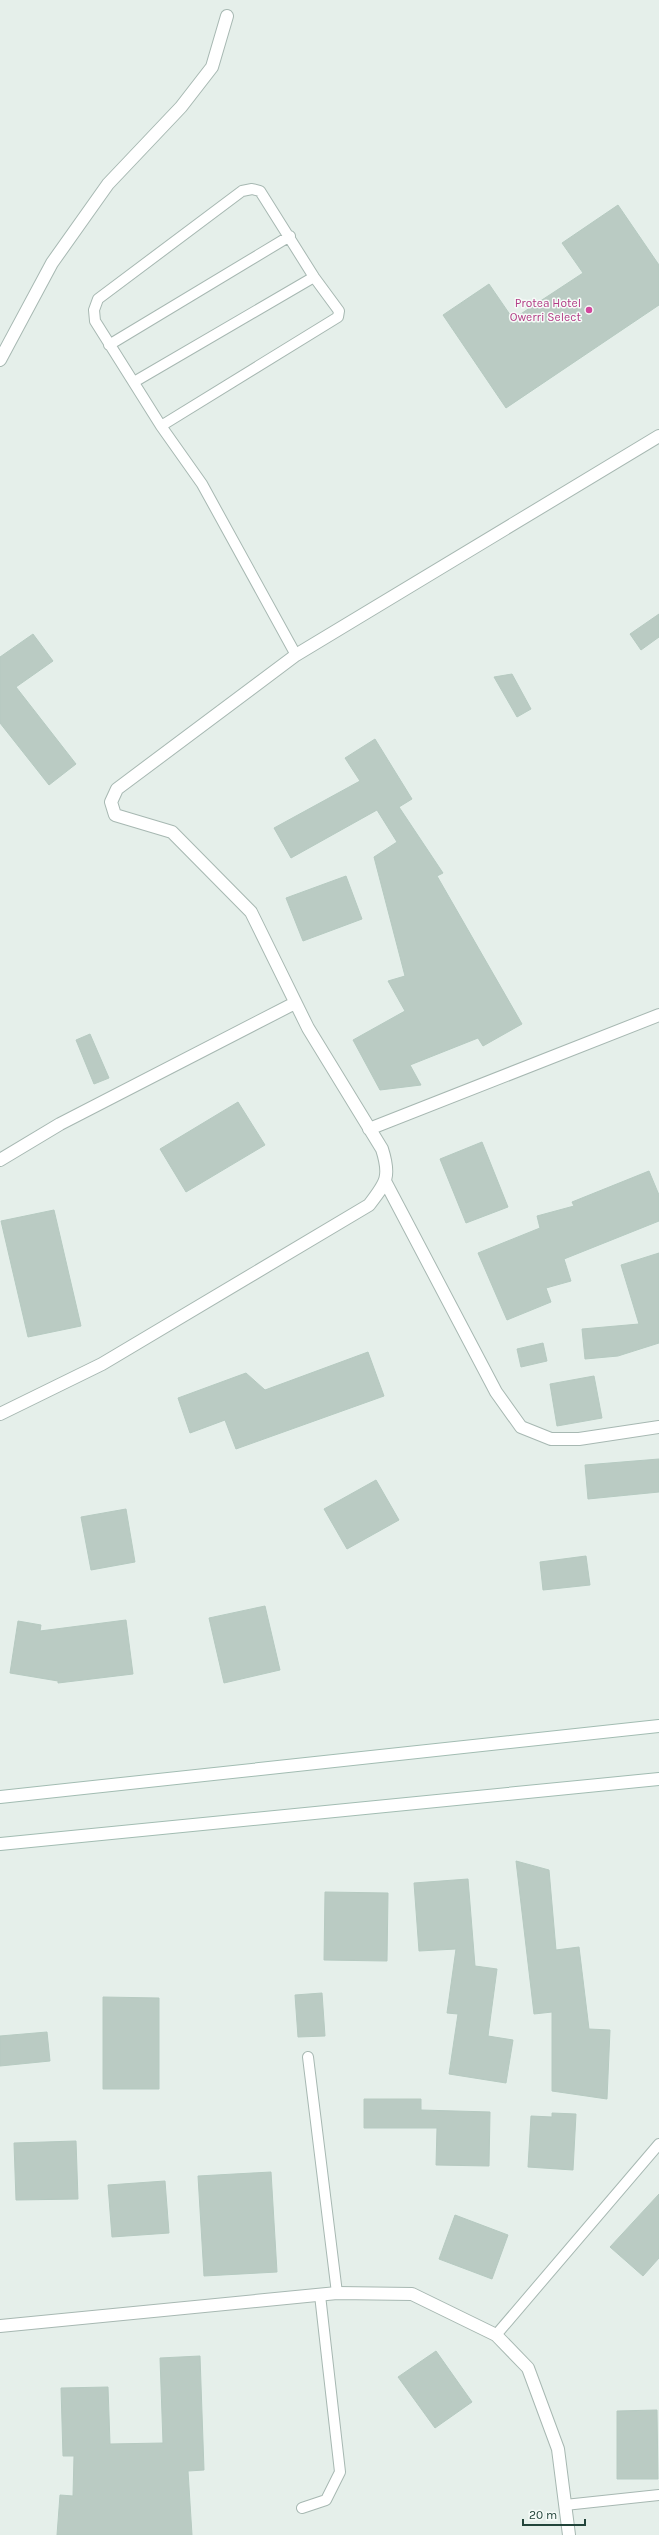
<svg xmlns="http://www.w3.org/2000/svg" width="659" height="2535" font-family="Karla,sans-serif">
	<style>
		.building { fill: #bacbc3; stroke: #b6cac1 }
		.lines { fill: none; stroke-linecap: round; stroke-linejoin: round }
		.service-casing { stroke: #a7b8b2; stroke-width: 12 }
		.minor-casing { stroke: #a7b8b2; stroke-width: 14 }
		.secondary-casing { stroke: #a2bcb2; stroke-width: 14 }
		.service { stroke: #fff; stroke-width: 10 }
		.minor { stroke: #fff; stroke-width: 12 }
		.secondary { stroke: #fff; stroke-width: 12 }
		.hotel-dot { fill: #d1479c; stroke: #f6fbf8; stroke-width: 1.5 }
		.labels { text-anchor: middle; dominant-baseline: central; stroke-width: 3; stroke-linejoin: round; paint-order: stroke }
		.hotel-label { font-size: 12px; fill: #b23c85; stroke: #f6fbf8; text-anchor: end }
	</style>
	<rect width="100%" height="100%" fill="#e5efea"/>
	<path class="building" d="M618 205 659 265V305L506 408 443 315 489 284 513 319 583 273 562 243Z
		M659 614V637L641 650 630 634Z
		M33 634 53 661 16 687 76 764 49 785 0 723V657Z
		M512 674 531 709 517 717 494 677Z
		M375 739 412 799 399 807 443 873 437 876 522 1024 483 1046 478 1038 410 1065 421 1085 380 1090 353 1040 405 1011 388 981 405 976 374 857 397 842 377 810 291 858 274 828 360 781 345 758Z
		M346 876 362 919 303 941 286 898Z
		M90 1034 109 1078 94 1084 76 1040Z
		M238 1102 265 1145 186 1192 160 1149Z
		M482 1142 508 1207 466 1223 440 1159Z
		M649 1171 659 1195V1221L564 1259 571 1281 546 1288 551 1302 507 1320 478 1253 540 1228 537 1216 574 1206 572 1202Z
		M54 1210 81 1326 28 1337 1 1221Z
		M659 1253V1343L618 1356 585 1359 582 1329 639 1324 621 1265Z
		M543 1343 547 1361 521 1367 517 1349Z
		M368 1352 384 1396 236 1449 225 1420 190 1433 178 1398 246 1373 265 1390Z
		M594 1376 602 1418 557 1426 550 1384Z
		M659 1459V1492L588 1499 585 1465Z
		M376 1480 399 1520 347 1549 324 1509Z
		M126 1509 135 1562 91 1570 81 1517Z
		M586 1556 590 1585 543 1590 540 1562Z
		M265 1606 280 1670 224 1683 209 1618Z
		M126 1620 133 1674 58 1683V1681L10 1673 18 1621 41 1625 40 1631Z
		M516 1861 549 1870 556 1950 579 1947 589 2029 610 2030 607 2099 552 2091V2012L534 2014Z
		M468 1879 475 1966 497 1969 488 2036 513 2040 506 2083 449 2074 458 2014 447 2013 456 1949 419 1951 414 1883Z
		M325 1892 388 1893 387 1961 324 1960Z
		M322 1993 325 2036 298 2037 295 1995Z
		M103 1997 159 1998V2089H103Z
		M47 2032 50 2061 0 2066V2036Z
		M364 2099H421V2110L490 2112 489 2166 436 2165 437 2128H364Z
		M552 2113 576 2114 573 2170 528 2167 531 2116 552 2117Z
		M76 2141 78 2199 16 2200 14 2143Z
		M271 2172 277 2272 204 2276 198 2176Z
		M165 2181 169 2233 112 2237 108 2185Z
		M659 2194V2258L643 2276 610 2247Z
		M455 2215 508 2235 492 2279 439 2259Z
		M436 2351 472 2402 435 2428 398 2377Z
		M200 2356 204 2470 188 2471 192 2535H57L60 2495 73 2496 74 2456H63L61 2388 108 2387 110 2444 163 2443 160 2358Z
		M657 2410 658 2479H617V2411Z"/>
	<g class="lines">
		<defs>
			<path id="service" d="M109 345 290 236
				M134 382 314 277
				M161 426 338 317 339 311 314 277 260 191 252 189 242 191 98 299 94 310 95 321 161 426 202 484 296 655
				M308 2057 337 2293
				M496 2335 659 2144
				M565 2505 659 2495
				M302 2508 326 2500 340 2472 320 2295"/>
			<path id="minor" d="M0 360 52 263 108 184 181 107 212 67 227 16
				M369 1129 659 1015
				M0 1160 60 1124 295 1003
				M386 1183 496 1392 521 1427 551 1439H579L659 1427
				M0 1414 102 1364 369 1205C386 1183 391 1177 382 1149L308 1028 251 912 172 832 115 815 111 802 117 789 296 655 659 436
				M0 2326 337 2293 412 2294 496 2335 528 2368 558 2449 569 2535"/>
			<path id="secondary" d="M0 1797 659 1726
				M0 1844 659 1779"/>
		</defs>
		<use href="#service" class="service-casing"/>
		<use href="#minor" class="minor-casing"/>
		<use href="#secondary" class="secondary-casing"/>
		<use href="#service" class="service"/>
		<use href="#minor" class="minor"/>
		<use href="#secondary" class="secondary"/>
	</g>
	<circle class="hotel-dot" cx="589" cy="310" r="4"/>
	<g class="labels">
		<g class="hotel-label">
			<text x="581" y="303">Protea Hotel<tspan x="581" dy="14">Owerri Select</tspan></text>
		</g>
	</g>
	<path d="M523 2519v6h62v-6" fill="none" stroke="#22443a" stroke-width="2"/>
	<text x="529" y="2519" font-size="12" fill="#22443a" stroke="#f6fbf8" stroke-width="3" paint-order="stroke">20 m</text>
</svg>
